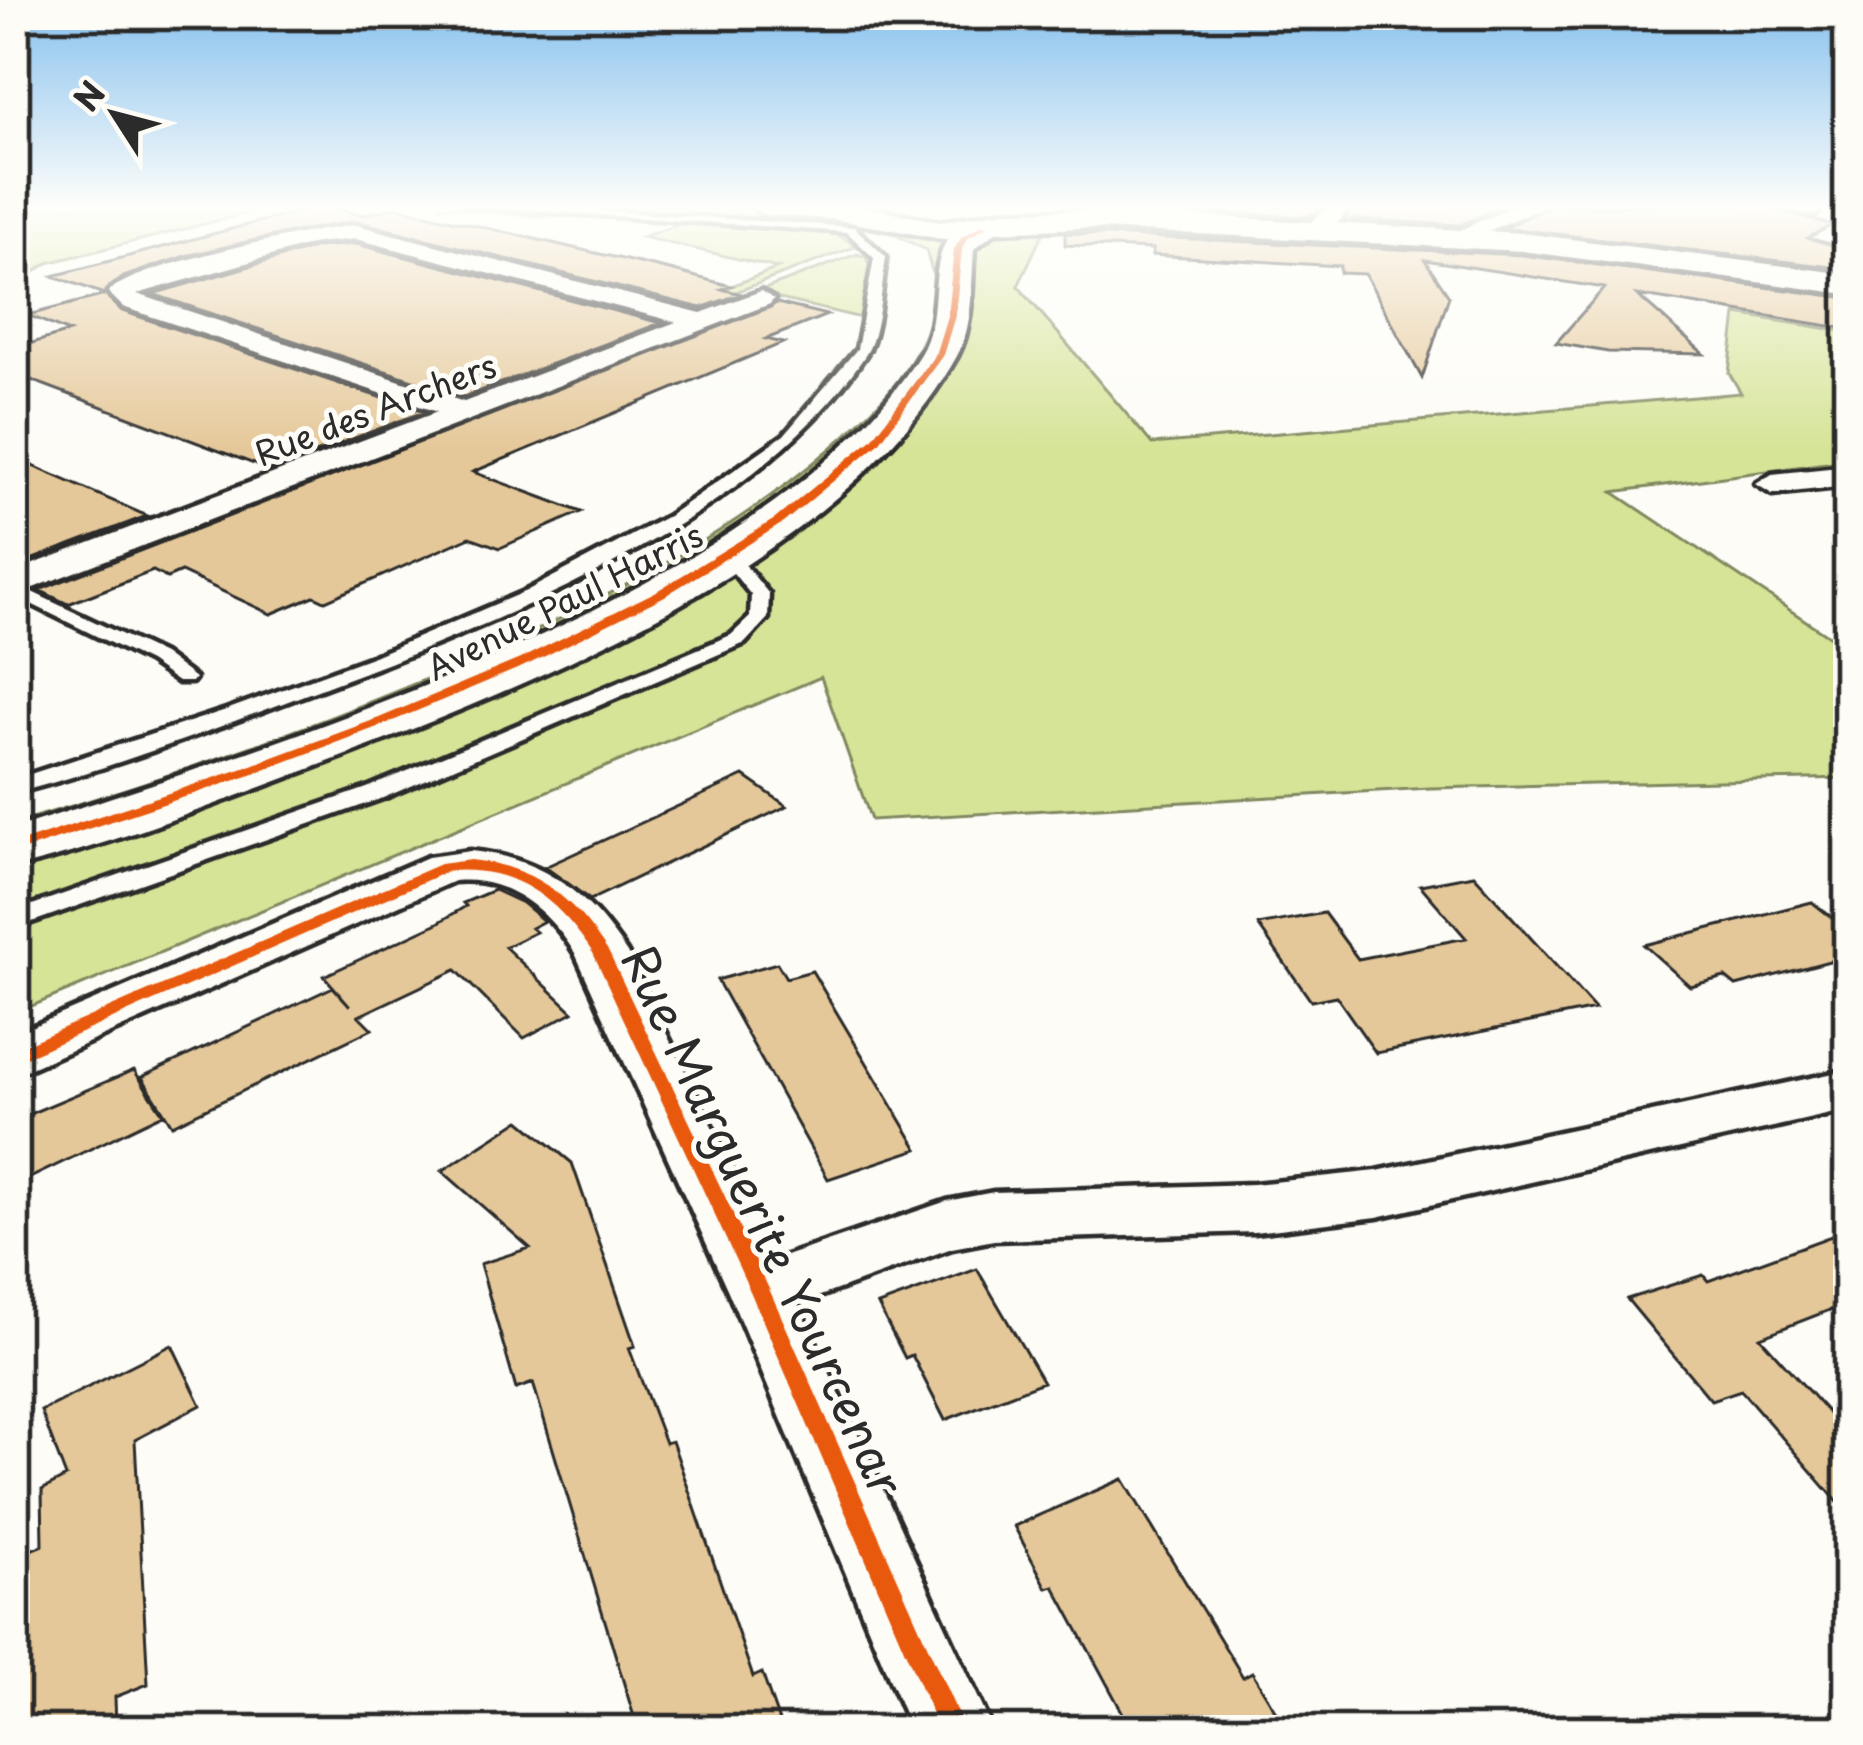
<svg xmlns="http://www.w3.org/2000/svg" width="1863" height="1745" font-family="'Playpen Sans',sans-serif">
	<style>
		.green { fill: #d6e497; stroke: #808861; stroke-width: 3 }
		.building { fill: #e5c899; stroke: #2b2b2b; stroke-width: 3 }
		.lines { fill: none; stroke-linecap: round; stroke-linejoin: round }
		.service-casing { stroke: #2b2b2b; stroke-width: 9 }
		.minor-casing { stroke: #2b2b2b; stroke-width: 9 }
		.secondary-casing { stroke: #2b2b2b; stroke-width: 9 }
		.service { fill: #fdfcf7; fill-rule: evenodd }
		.minor { fill: #fdfcf7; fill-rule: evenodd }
		.secondary { fill: #fdfcf7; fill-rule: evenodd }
		.cycleway-casing { stroke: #fdfcf7; stroke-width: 7 }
		.cycleway { fill: #e8590c; fill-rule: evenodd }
		.labels { text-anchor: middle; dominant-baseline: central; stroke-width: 10; stroke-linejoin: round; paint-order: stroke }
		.far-street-label { font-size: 33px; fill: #2b2b2b; stroke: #fdfcf7 }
		.near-street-label { font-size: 48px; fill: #2b2b2b; stroke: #fdfcf7 }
	</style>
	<rect width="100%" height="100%" fill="#fdfcf7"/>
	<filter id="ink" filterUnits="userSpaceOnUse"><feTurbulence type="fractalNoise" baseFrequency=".00833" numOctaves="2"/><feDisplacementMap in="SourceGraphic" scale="24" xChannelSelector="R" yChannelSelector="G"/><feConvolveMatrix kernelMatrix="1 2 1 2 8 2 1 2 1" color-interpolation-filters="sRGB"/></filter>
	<g filter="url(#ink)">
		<path class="green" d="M277 206 48 263 15 285V207Z
			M439 206H843L821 224 530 216Z
			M683 223 820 232 838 235 857 246 694 308 682 305 778 268 642 237Z
			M1046 226 1018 286 1152 444 1741 393 1729 373 1736 314 1848 332V460L1613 492 1848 649V778L1430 788 871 820 821 677 15 1013V823C199 769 380 705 553 622 652 574 747 521 830 449 876 409 929 359 935 294 937 281 929 263 926 250L891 233Z
			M857 254 866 257 869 265 861 318 754 293Z"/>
		<path class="building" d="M319 206 363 215 395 207 670 270 731 286 722 289 741 294 701 308 355 221 185 256 123 277 104 294 53 276Z
			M1090 206H1322L1309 217Z
			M1354 206H1503L1460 225 1346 219Z
			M1548 206H1767L1832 225 1808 238 1848 249V269L1506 228Z
			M1065 233 1522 255 1848 298V329L1637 295 1704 354 1608 352 1556 343 1604 288 1425 260 1449 296 1422 378 1365 274 1340 273V266L1152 255 1153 249 1065 245Z
			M356 244 661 323 464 397 152 294 317 247Z
			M105 295 122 311 424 412 270 470 15 374V348L69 332 28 315Z
			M777 303 827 315 766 339 783 343 473 472 581 512 500 548 470 537 325 601 314 596 271 614 181 572 167 578 153 571 68 604 39 590Z
			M15 458 147 516 15 566Z
			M744 776 787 806 590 900 545 867Z
			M1474 875 1595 1009 1376 1053 1336 996 1311 1001 1258 925 1324 913 1358 959 1466 938 1420 885Z
			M494 890 522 903 544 921 531 928 536 932 505 947 573 1012 524 1038 456 970 359 1016 372 1029 172 1125 142 1077 333 987 350 1006 324 976 438 923 466 906 463 903Z
			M1812 902 1848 930V956L1736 986 1725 977 1690 986 1644 945Z
			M777 963 786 978 812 971 918 1149 828 1179 717 980Z
			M134 1070 163 1114 15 1185V1120Z
			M520 1120 572 1163 635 1346 629 1348 665 1443 672 1441 753 1677 762 1673 782 1730H638L533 1383 516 1389 480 1264 530 1248 442 1171Z
			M1848 1230V1303L1760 1337 1848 1435V1514L1741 1390 1711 1400 1627 1299 1703 1275 1708 1281Z
			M977 1269 1043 1382 945 1420 912 1355 905 1358 878 1305Z
			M172 1345 201 1405 135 1440 148 1684 115 1697 116 1730H15L18 1555 43 1545 42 1490 66 1477 41 1411Z
			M1123 1479 1243 1677 1252 1672 1287 1730H1132L1054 1586 1047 1588 1014 1526Z"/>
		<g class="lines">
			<defs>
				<path id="service" d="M469 206H525L854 227 886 257C882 282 879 335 866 354 751 529 480 630 291 700 201 734 108 769 15 793V779L226 710 374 656 526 591 668 516 784 435 857 349 874 258 847 232Z
					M1771 206H1796L1819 212 1814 215Z
					M726 548 732 549 769 594 768 618 745 643 383 798 15 928V911L367 788 731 635 750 617 751 595 717 553Z
					M15 584 163 654 195 678 192 682H178L149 662 15 596Z"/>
				<path id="minor" d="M1328 206H1350L1329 236H1313L1311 222Z
					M1514 206H1544L1461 243H1445L1442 238Z
					M356 225 701 313 761 291 774 299 770 304 15 595V571L437 412 123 307 108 292C136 264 310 230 356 225ZM356 239 676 322 464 402 137 294 316 243Z
					M1848 466V486L1772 494 1756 484 1772 474Z
					M470 851C543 858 588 893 627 953L777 1259 947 1201 994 1192 1254 1184 1377 1171 1848 1070V1110L1377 1217 1254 1232 994 1240 952 1248 798 1304 993 1730H911L728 1291 575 953C548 910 508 876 454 881L15 1075V1034L428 857Z"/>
				<path id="secondary" d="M750 206H861L940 222 1003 211 1082 210 1522 233 1848 274V294L1522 251 1082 228 996 232 974 249C971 284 974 325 957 356 841 564 529 685 317 766 218 803 117 843 15 868V828C274 746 773 592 920 354 942 319 928 273 947 240L833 219 765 215Z"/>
			</defs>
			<use href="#service" class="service-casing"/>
			<use href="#minor" class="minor-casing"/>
			<use href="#secondary" class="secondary-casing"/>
			<use href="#service" class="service"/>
			<use href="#minor" class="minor"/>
			<use href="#secondary" class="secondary"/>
			<defs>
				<path id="cycleway" d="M982 225 987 226 967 239 962 249 955 316 943 355 879 443 783 523 663 597 529 664 388 723 251 775 15 853V844L241 769 379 718 520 659 655 592 775 519 872 439 935 355 947 316 954 249 962 237Z
					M470 860C538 867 573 898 609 953L770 1291 965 1730H939L750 1291 593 953C557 898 516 866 448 871L15 1062V1049L440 864Z"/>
			</defs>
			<use href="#cycleway" class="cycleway-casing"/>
			<use href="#cycleway" class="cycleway"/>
		</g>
	</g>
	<linearGradient id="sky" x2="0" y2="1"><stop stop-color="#87c1ee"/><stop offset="0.46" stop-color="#fefefb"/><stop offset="1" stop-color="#fefefb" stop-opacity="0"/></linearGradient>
	<rect width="1863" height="450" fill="url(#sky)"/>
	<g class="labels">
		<g class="far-street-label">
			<text transform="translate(375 408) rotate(-21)">Rue des Archers</text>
			<text transform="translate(564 600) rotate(-27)">Avenue Paul Harris</text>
		</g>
		<g class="near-street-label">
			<text transform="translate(765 1220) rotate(65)">Rue Marguerite Yourcenar</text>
		</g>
	</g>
	<rect width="1863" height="1745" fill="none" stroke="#fdfcf7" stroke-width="60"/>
	<rect x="30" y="30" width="1803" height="1685" fill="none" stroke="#2b2b2b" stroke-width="4.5" filter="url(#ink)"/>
	<g transform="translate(114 114) rotate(306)" stroke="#fdfcf7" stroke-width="9" paint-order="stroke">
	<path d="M0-9L21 45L0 30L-21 45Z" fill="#2b2b2b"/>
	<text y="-18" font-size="33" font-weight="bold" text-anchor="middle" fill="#2b2b2b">N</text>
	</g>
</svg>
